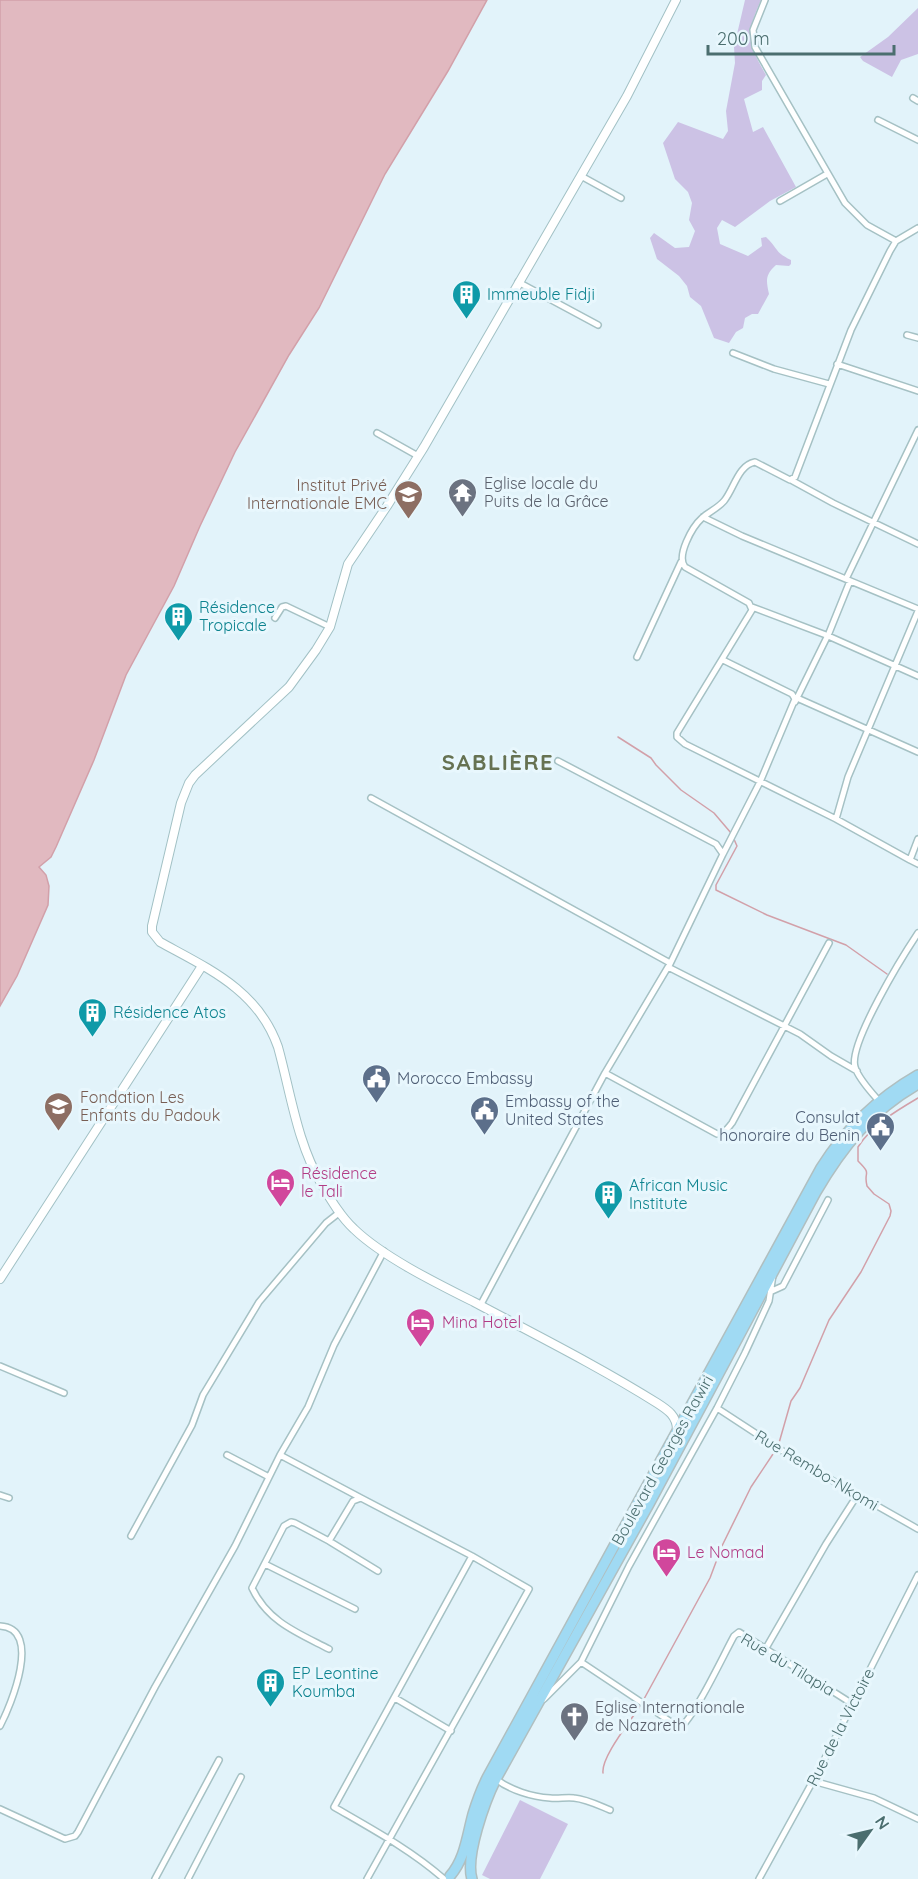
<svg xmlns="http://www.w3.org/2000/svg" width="918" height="1879" font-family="Quicksand,sans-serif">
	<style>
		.green { fill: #ccc2e5 }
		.water { fill: #e1b9c0; stroke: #d2a0a9; stroke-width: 1.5 }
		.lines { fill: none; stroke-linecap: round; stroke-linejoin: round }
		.stream { stroke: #d2a0a9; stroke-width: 1.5 }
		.street-casing { stroke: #a5c1c4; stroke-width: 8 }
		.secondary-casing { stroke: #a2c1c5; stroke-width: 10 }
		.primary-casing { stroke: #b0bfc0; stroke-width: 12 }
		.street { stroke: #fff; stroke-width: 5 }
		.secondary { stroke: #fff; stroke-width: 8 }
		.primary { stroke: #a0daf3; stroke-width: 9 }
		.labels { text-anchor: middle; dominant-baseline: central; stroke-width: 6; stroke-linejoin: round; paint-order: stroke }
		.culture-label { font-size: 16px; fill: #0d838f; stroke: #e8f7fd; text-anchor: start }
		.worship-label { font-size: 16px; fill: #5b616d; stroke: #e8f7fd; text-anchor: start }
		.education-label { font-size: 16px; fill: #785e54; stroke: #e8f7fd; text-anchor: end }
		.service-label { font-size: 16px; fill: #4e5e75; stroke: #e8f7fd; text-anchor: start }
		.hotel-label { font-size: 16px; fill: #b23c85; stroke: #e8f7fd; text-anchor: start }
		.street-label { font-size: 16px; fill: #4b6e6f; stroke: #e8f7fd }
		.district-label { font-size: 22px; font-weight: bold; letter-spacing: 1.5px; fill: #667252; stroke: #e8f7fd }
	</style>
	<rect width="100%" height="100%" fill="#e2f3fa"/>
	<path class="green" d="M745 0H761C745 36 747 42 766 75L762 81V90L744 99 753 132 763 127 796 187 770 201 735 227 722 220 717 228 720 244 748 256 762 246 761 238 766 237C778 248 774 252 791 260V264L789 266 776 265C765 275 766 280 769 294L758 314H752L745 318 743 328 736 332 729 343 714 338 701 306 690 297 687 286 679 276 657 259 650 238 654 233 675 248 689 247 695 231 689 220 692 203 688 192 675 179 663 143 678 122 723 139 728 131 726 111 735 63 734 47Z
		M918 8V54L901 60 892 77 863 61 860 57 888 37Z
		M520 1800 568 1824 540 1879H490L482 1875Z"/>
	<path class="water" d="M0 0H487L448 71 385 174 319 308 289 355 235 452 200 526 174 586 126 675 94 760 56 847 51 857 39 867 46 875 49 886 48 905 17 976 0 1006Z"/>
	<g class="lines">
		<path class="stream" d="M618 737 651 758 656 765 681 790 714 813 731 833
			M733 837 737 846 716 885V890L767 915 846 945 887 974
			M779 1443 791 1401 800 1388 829 1320 861 1272 890 1216 891 1211 889 1204 874 1194 867 1186C863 1170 873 1176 858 1161V1147C872 1125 896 1111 918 1098
			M718 1554 751 1487 775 1451
			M644 1699 710 1578 716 1562
			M603 1773C601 1757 630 1722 640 1706"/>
		<defs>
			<path id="street" d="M765 0 753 30 755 47 845 203 867 225 896 241
				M913 98 918 101
				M878 120 918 140
				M581 176 621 198
				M780 201 827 174
				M518 282 598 325
				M907 335 918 338
				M733 353 774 369 829 384
				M837 364 918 391
				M377 433 418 456
				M791 480 833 503 918 544
				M703 517 742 536 918 609
				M846 579 918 430
				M752 607 826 635 918 676
				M275 618 282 607 286 606 330 627
				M637 657 681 562
				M797 698 918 752
				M795 702 829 633 850 581
				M558 761 716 844 723 854 669 966
				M371 798 670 963
				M836 819 848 777 918 611
				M918 839 910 860 918 864
				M723 854 760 782 795 699 792 694 723 660
				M910 860 836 819 685 744 677 737V733L752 610 749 603 685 567C676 556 692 527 702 518 709 512 718 508 724 501 734 489 738 465 755 462L790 480 795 477 851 330 890 251 896 241 918 228
				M605 1073 717 1134C725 1133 727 1129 732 1123L829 943
				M879 1101C871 1092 858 1078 855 1067 848 1044 904 954 918 933
				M772 1291 783 1286 828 1200
				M480 1306 605 1073 668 967 800 1034 831 1056 857 1071
				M0 1366 64 1393
				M717 1408 798 1461 918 1529
				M227 1455 269 1477
				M280 1455 361 1498
				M0 1495 9 1498
				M131 1536 192 1425 203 1395 259 1302 326 1223 340 1212
				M329 1541 353 1501 361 1498 472 1556 529 1589 367 1879
				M265 1564 355 1609
				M0 1626C43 1628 11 1705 0 1726
				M766 1648 826 1544 858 1494
				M329 1649C298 1633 268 1622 252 1588L284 1526 291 1522 295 1523 329 1541 378 1571
				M581 1662 680 1728C695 1716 723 1656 734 1636L739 1632 851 1703
				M395 1698 451 1731
				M544 1699 581 1662 629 1566 717 1408 745 1353 769 1301 773 1275
				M496 1779C510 1790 532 1797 550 1798 558 1799 566 1797 574 1798 586 1799 598 1805 610 1810
				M813 1781 874 1798 918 1819
				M0 1809 65 1839 75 1836 78 1832 155 1687 235 1546 280 1455 308 1407 334 1345 384 1251
				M155 1879 219 1760
				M188 1879 241 1777
				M444 1879C411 1850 372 1829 334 1807L472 1556
				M759 1879 819 1770 918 1575"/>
			<path id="secondary" d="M676 0 627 96 424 447 387 506 348 564 330 627 316 650 289 687 195 775 189 783 181 803 152 926V932L160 942C209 969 258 990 278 1047 291 1094 297 1143 322 1185 331 1200 341 1217 354 1229 383 1257 438 1284 474 1302 536 1335 598 1366 657 1403 668 1410 677 1416 677 1430
				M0 1279 202 966"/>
			<path id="primary" d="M450 1876C465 1859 467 1836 473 1814 477 1801 481 1790 487 1778L821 1168C846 1128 878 1098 918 1075
				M472 1879C465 1856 485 1801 496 1779L649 1504 816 1192C842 1147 872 1110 918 1084"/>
		</defs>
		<use href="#street" class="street-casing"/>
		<use href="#secondary" class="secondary-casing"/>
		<use href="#primary" class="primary-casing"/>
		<use href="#street" class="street"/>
		<use href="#secondary" class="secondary"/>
		<use href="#primary" class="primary"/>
	</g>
	<defs>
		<symbol id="building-pin" viewBox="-11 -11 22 30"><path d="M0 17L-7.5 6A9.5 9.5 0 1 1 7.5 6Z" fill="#0f9aa8" stroke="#e8f7fd"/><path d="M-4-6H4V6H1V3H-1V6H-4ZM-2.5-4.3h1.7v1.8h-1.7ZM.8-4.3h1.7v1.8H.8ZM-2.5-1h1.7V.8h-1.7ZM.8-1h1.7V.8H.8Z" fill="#fff"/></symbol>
		<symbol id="temple-pin" viewBox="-11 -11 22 30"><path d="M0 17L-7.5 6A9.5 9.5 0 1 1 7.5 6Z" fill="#6b7280" stroke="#e8f7fd"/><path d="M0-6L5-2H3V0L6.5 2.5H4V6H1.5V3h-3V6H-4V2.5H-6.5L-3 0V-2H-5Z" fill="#fff"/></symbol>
		<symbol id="school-pin" viewBox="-11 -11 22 30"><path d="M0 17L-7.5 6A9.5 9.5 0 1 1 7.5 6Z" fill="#8d6e63" stroke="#e8f7fd"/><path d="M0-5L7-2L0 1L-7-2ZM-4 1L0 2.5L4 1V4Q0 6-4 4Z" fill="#fff"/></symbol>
		<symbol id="civic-pin" viewBox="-11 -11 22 30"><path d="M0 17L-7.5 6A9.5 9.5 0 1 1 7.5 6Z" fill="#5c6f8a" stroke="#e8f7fd"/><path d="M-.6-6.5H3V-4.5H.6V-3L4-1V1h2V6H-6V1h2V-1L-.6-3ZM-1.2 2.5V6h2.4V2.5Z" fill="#fff"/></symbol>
		<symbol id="hotel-pin" viewBox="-11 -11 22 30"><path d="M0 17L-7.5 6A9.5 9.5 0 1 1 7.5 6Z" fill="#d1479c" stroke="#e8f7fd"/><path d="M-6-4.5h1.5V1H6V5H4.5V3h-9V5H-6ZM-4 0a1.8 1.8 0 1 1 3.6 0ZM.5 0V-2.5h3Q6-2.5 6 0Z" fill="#fff"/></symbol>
		<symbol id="church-pin" viewBox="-11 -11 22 30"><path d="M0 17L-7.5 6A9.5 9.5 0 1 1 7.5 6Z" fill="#6b7280" stroke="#e8f7fd"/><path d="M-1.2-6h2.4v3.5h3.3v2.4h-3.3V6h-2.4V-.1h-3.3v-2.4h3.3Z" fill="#fff"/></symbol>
	</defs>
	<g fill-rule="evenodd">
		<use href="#building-pin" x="450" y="278" width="33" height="45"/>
		<use href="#temple-pin" x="446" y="476" width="33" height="45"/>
		<use href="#school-pin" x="392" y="478" width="33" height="45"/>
		<use href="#building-pin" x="162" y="600" width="33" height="45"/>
		<use href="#building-pin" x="76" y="996" width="33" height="45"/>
		<use href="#civic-pin" x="360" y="1062" width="33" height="45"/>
		<use href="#school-pin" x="42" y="1090" width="33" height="45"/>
		<use href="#civic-pin" x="468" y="1094" width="33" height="45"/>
		<use href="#civic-pin" x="864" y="1110" width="33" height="45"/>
		<use href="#hotel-pin" x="264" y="1166" width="33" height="45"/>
		<use href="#building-pin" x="592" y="1178" width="33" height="45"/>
		<use href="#hotel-pin" x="404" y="1306" width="33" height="45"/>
		<use href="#hotel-pin" x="650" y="1536" width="33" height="45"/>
		<use href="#building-pin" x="254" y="1666" width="33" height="45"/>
		<use href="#church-pin" x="558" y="1700" width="33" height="45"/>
	</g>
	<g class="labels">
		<g class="culture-label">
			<text x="487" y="294">Immeuble Fidji</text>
			<text x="199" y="607">Résidence<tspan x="199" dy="18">Tropicale</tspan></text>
			<text x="113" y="1012">Résidence Atos</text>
			<text x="629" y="1185">African Music<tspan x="629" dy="18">Institute</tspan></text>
			<text x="292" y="1673">EP Leontine<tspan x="292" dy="18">Koumba</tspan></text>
		</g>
		<g class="worship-label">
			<text x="484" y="483">Eglise locale du<tspan x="484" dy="18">Puits de la Grâce</tspan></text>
			<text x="595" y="1707">Eglise Internationale<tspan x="595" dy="18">de Nazareth</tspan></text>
		</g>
		<g class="education-label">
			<text x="387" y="485">Institut Privé<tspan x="387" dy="18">Internationale EMC</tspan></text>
			<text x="80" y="1097" text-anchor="start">Fondation Les<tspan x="80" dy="18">Enfants du Padouk</tspan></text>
		</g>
		<g class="service-label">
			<text x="397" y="1078">Morocco Embassy</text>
			<text x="505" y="1101">Embassy of the<tspan x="505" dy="18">United States</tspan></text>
			<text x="860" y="1117" text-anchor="end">Consulat<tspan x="860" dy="18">honoraire du Benin</tspan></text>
		</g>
		<g class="hotel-label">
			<text x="301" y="1173">Résidence<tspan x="301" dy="18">le Tali</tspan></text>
			<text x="442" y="1322">Mina Hotel</text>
			<text x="687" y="1552">Le Nomad</text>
		</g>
		<g class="street-label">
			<text transform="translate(662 1460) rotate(-61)">Boulevard Georges Rawiri</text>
			<text transform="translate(817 1470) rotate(31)">Rue Rembo-Nkomi</text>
			<text transform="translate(788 1664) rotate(31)">Rue du Tilapia</text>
			<text transform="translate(840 1727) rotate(-63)">Rue de la Victoire</text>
		</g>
		<g class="district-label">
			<text x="498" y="762">SABLIÈRE</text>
		</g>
	</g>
	<g transform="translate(870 1831) rotate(56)" stroke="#e8f7fd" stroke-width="4.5" paint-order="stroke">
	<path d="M0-4.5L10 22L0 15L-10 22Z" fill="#4b6e6f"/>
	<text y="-9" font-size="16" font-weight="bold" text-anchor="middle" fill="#4b6e6f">N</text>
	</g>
	<path d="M708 45v9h186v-9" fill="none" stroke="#4b6e6f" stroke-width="3"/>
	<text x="717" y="45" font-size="18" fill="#4b6e6f" stroke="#e8f7fd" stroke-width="4.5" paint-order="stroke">200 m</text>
</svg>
